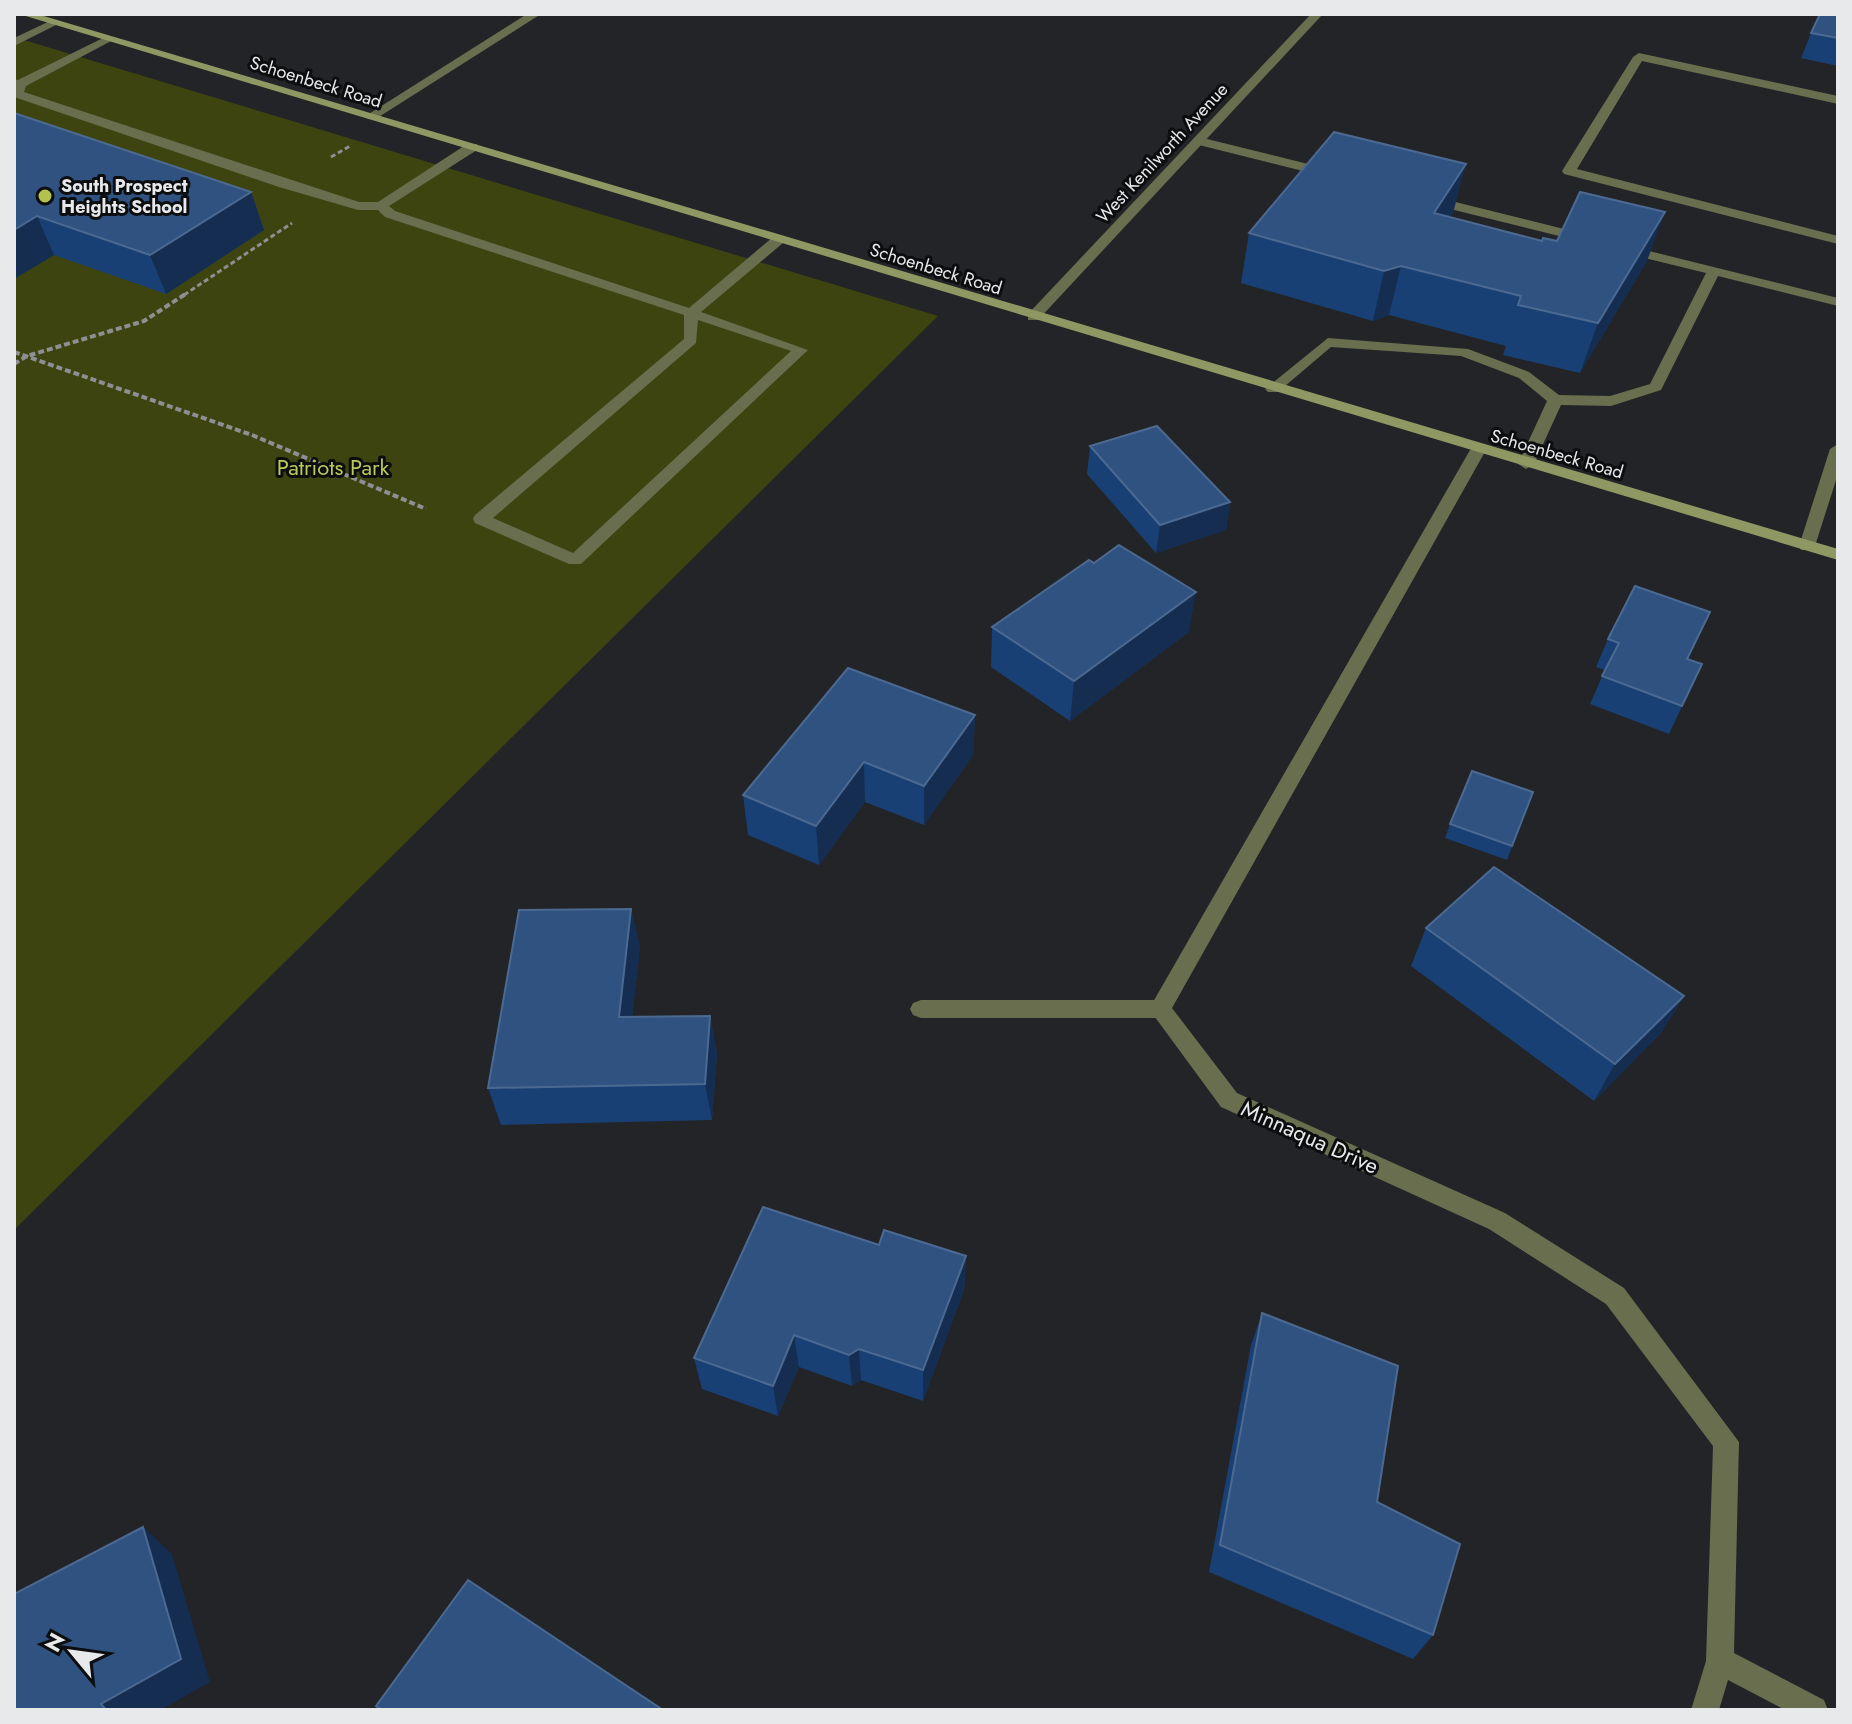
<svg xmlns="http://www.w3.org/2000/svg" width="1852" height="1724" font-family="Jost,sans-serif">
	<style>
		.green { fill: #3d4410 }
		.lines { fill: none; stroke-linecap: round; stroke-linejoin: round }
		.path-far1 { stroke: #8d8f92; stroke-width: 3; stroke-dasharray: 5 3; stroke-linecap: butt }
		.path { stroke: #8d8f92; stroke-width: 4; stroke-dasharray: 6 3; stroke-linecap: butt }
		.lane { fill: #686e4e; fill-rule: evenodd }
		.street { fill: #686e4e; fill-rule: evenodd }
		.secondary { fill: #8f9863; fill-rule: evenodd }
		.wall { fill: #194074 }
		.shaded-wall { fill: #142d50 }
		.building { fill: #305281; stroke: #4c6a91; stroke-width: 2 }
		.poi-dot { fill: #b3c24b; stroke: #0c0d0f; stroke-width: 3 }
		.labels { text-anchor: middle; dominant-baseline: central; stroke-width: 6; stroke-linejoin: round; paint-order: stroke }
		.far-street-label { font-size: 18px; fill: #e7e9eb; stroke: #0c0d0f }
		.far-poi-label { font-size: 18px; font-weight: bold; fill: #e7e9eb; stroke: #0c0d0f; text-anchor: start }
		.park-label { font-size: 22px; fill: #bac95a; stroke: #0c0d0f }
		.street-label { font-size: 22px; fill: #e7e9eb; stroke: #0c0d0f }
	</style>
	<rect width="100%" height="100%" fill="#222427"/>
	<path class="green" d="M14 37 938 316 14 1230Z"/>
	<g class="lines">
		<path class="path-far1" d="M331 157 350 146
			M184 295 292 223"/>
		<path class="path" d="M14 352 252 435 426 509
			M14 364 27 356 144 321 187 293"/>
		<path class="lane" d="M50 21 60 23 14 46V38Z
			M105 37 115 39 26 86 24 92 359 202H378L467 144H477V150L389 206 395 211 689 308 773 237H783V243L701 312 808 350 581 564H569L475 523 473 519 475 515 684 339V315L385 217 378 210H358L279 187 14 97V79L18 80ZM698 320 791 351 573 553 493 518 696 343Z
			M1639 53 1838 96V104L1642 61 1577 169 1838 236V244L1564 174 1562 171 1633 57Z
			M1199 137 1336 171 1338 174 1331 178 1195 144V138Z
			M1431 196 1592 236 1594 239 1587 243 1426 203 1424 200Z
			M1625 245 1838 298V306L1718 276 1661 390 1611 406 1561 405 1534 464 1526 469 1518 464 1547 401 1519 378 1461 356 1331 347 1278 392H1268L1265 389 1328 338 1468 349 1529 372 1559 395 1610 396 1650 384 1706 273 1620 252 1618 249Z
			M1838 444V474L1815 546 1813 550H1801L1799 546 1830 449Z
			M921 1000H1160L1168 1003 1171 1009 1168 1015 1160 1018H921L913 1015 910 1009 913 1003Z"/>
		<path class="street" d="M527 14H541L374 120 364 117Z
			M1311 14H1323L1038 320H1028V314Z
			M1478 445 1486 450 1172 1008 1237 1093 1505 1213 1624 1288 1739 1442 1734 1653 1824 1700 1828 1710H1785L1728 1680 1719 1710H1691L1706 1661 1713 1446 1606 1304 1489 1229 1221 1107 1149 1009 1470 450Z"/>
		<path class="secondary" d="M19 14H37L1838 549V560Z"/>
	</g>
	<path class="wall" d="M1838 14V66L1801 58 1811 33Z
		M14 113 251 192 264 230 166 294 54 255 14 279Z
		M1453 213 1450 217 1542 241 1647 261 1580 373 1503 355 1506 346 1389 315 1373 321 1241 283 1249 233Z
		M1090 446 1230 502 1226 530 1156 553 1087 474Z
		M1094 563 1189 632 1070 721 991 667 992 627Z
		M1608 639 1688 659 1702 664 1669 734 1590 704 1605 670 1596 667Z
		M975 715 973 755 924 825 865 802 819 865 748 835 743 795Z
		M1533 792 1507 860 1445 838 1450 824Z
		M631 909 640 947 632 1017 710 1016 717 1053 712 1120 501 1125 488 1088Z
		M1426 928 1684 996 1661 1033 1594 1101 1411 966Z
		M879 1245 966 1256 964 1290 923 1401 861 1380 852 1386 799 1367 778 1416 702 1389 694 1358Z
		M1262 1313 1377 1502 1433 1635 1413 1659 1209 1572 1251 1345Z"/>
	<path class="shaded-wall" d="M1466 164 1453 213 1422 262 1434 213Z
		M251 192 264 230 166 294 150 255Z
		M1665 212 1647 261 1580 373 1598 323Z
		M37 216 54 255 14 279V230Z
		M1401 266 1389 315 1373 321 1384 271Z
		M1230 502 1226 530 1156 553 1160 525Z
		M1196 592 1189 632 1070 721 1074 681Z
		M975 715 973 755 924 825V786Z
		M864 762 865 802 819 865 816 826Z
		M631 909 640 947 628 1054 619 1017Z
		M1684 996 1661 1033 1594 1101 1615 1064Z
		M710 1016 717 1053 712 1120 705 1084Z
		M966 1256 964 1290 923 1401V1370Z
		M794 1335 799 1367 778 1416 773 1386Z
		M859 1349 861 1380 852 1386 849 1355Z
		M143 1527 172 1554 210 1682 161 1710H106L101 1704Z"/>
	<path class="building" d="M1820 14H1838V38L1811 33Z
		M14 113 251 192 150 255 37 216 14 230Z
		M1334 132 1466 164 1434 213 1542 241 1543 238 1557 241 1580 192 1665 212 1598 323 1518 305 1521 296 1401 266 1384 271 1249 233Z
		M1157 426 1230 502 1160 525 1090 446Z
		M1119 545 1196 592 1074 681 992 627 1089 560 1094 563Z
		M1635 586 1710 612 1687 659 1702 664 1682 706 1602 676 1619 643 1608 639Z
		M848 668 975 715 924 786 864 762 816 826 743 795Z
		M1472 771 1533 792 1512 846 1450 824Z
		M1494 867 1684 996 1615 1064 1426 928Z
		M631 909 619 1017 710 1016 705 1084 488 1088 519 910Z
		M763 1207 879 1245 884 1230 966 1256 923 1370 859 1349 849 1355 794 1335 773 1386 694 1358Z
		M1262 1313 1398 1366 1377 1502 1460 1544 1433 1635 1220 1545Z
		M143 1527 181 1659 101 1704 106 1710H14V1594Z
		M468 1580 663 1710H382L376 1706Z"/>
	<circle class="poi-dot" cx="45" cy="196" r="8"/>
	<g class="labels">
		<g class="far-street-label">
			<text transform="translate(316 82) rotate(17)">Schoenbeck Road</text>
			<text transform="translate(1162 153) rotate(-47)">West Kenilworth Avenue</text>
			<text transform="translate(936 269) rotate(17)">Schoenbeck Road</text>
			<text transform="translate(1557 454) rotate(16)">Schoenbeck Road</text>
		</g>
		<g class="far-poi-label">
			<text x="61" y="186">South Prospect<tspan x="61" dy="21">Heights School</tspan></text>
		</g>
		<g class="park-label">
			<text x="333" y="467">Patriots Park</text>
		</g>
		<g class="street-label">
			<text transform="translate(1310 1137) rotate(24)">Minnaqua Drive</text>
		</g>
	</g>
	<rect width="1852" height="1724" fill="none" stroke="#e7e9eb" stroke-width="32"/>
	<g transform="translate(72 1652) rotate(299)" stroke="#0c0d0f" stroke-width="6" paint-order="stroke">
	<path d="M0-6L14 30L0 20L-14 30Z" fill="#e7e9eb"/>
	<text y="-12" font-size="22" font-weight="bold" text-anchor="middle" fill="#e7e9eb">N</text>
	</g>
</svg>
